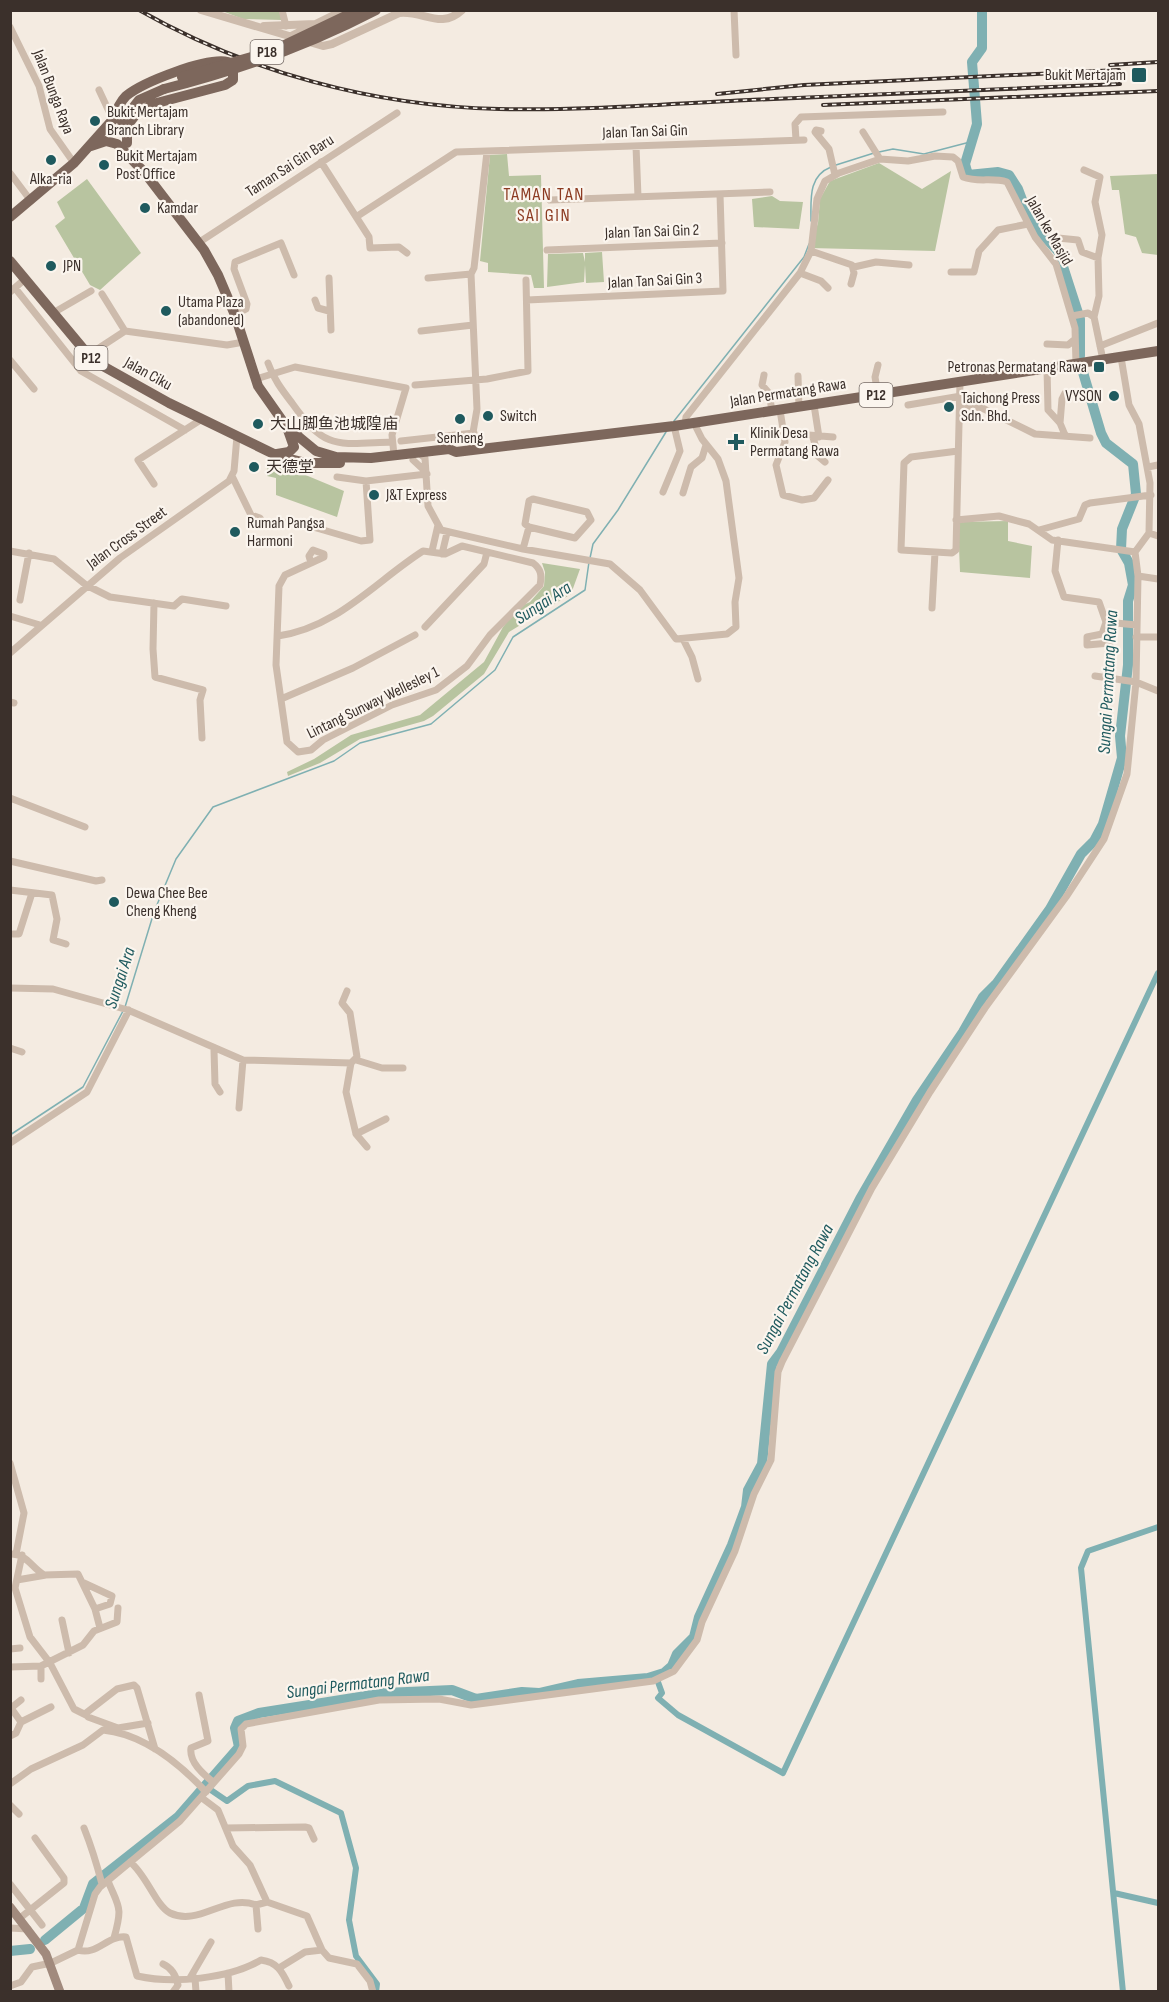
<svg xmlns="http://www.w3.org/2000/svg" width="1169" height="2002" font-family="'Sofia Sans Condensed','Noto Sans SC',sans-serif">
	<style>
		.green { fill: #b8c4a0 }
		.lines { fill: none; stroke-linecap: round; stroke-linejoin: round }
		.stream { stroke: #7fb0b2; stroke-width: 1.5 }
		.canal { stroke: #7fb0b2; stroke-width: 6 }
		.river { stroke: #7fb0b2; stroke-width: 10 }
		.minor { stroke: #cdbbac; stroke-width: 7 }
		.tertiary { stroke: #cdbbac; stroke-width: 8 }
		.secondary { stroke: #a18a7d; stroke-width: 9 }
		.primary { stroke: #7d675c; stroke-width: 10 }
		.rail-casing { stroke: #3b302b; stroke-width: 4 }
		.rail { stroke: #fbf5ee; stroke-width: 1.5; stroke-dasharray: 4.5; stroke-linecap: butt }
		.primary-bridge { stroke: #7d675c; stroke-width: 10 }
		.poi-dot { fill: #1f5a5e; stroke: #fbf5ee; stroke-width: 2 }
		.labels { text-anchor: middle; dominant-baseline: central; stroke-width: 4.5; stroke-linejoin: round; paint-order: stroke }
		.shield { fill: #fbf5ee; stroke: #756b66; stroke-width: 1.5 }
		.shield-label { font-size: 15px; font-weight: bold; fill: #3b302b }
		.poi-label { font-size: 16px; fill: #3b302b; stroke: #fbf5ee; text-anchor: start }
		.street-label { font-size: 16px; fill: #3b302b; stroke: #fbf5ee }
		.neighbourhood-label { font-size: 18px; letter-spacing: 1.5px; fill: #8c3b22; stroke: #fbf5ee }
		.water-label { font-size: 18px; font-style: italic; fill: #1f5a5e; stroke: #fbf5ee }
	</style>
	<rect width="100%" height="100%" fill="#f4ebe1"/>
	<path class="green" d="M222 11H279L282 20 243 19Z
		M507 154 509 176 541 175 544 288H534L531 275 488 272V263L480 261 490 155Z
		M879 163 922 189 951 171 935 251 810 248 818 223 820 199 830 181Z
		M1158 174V255L1142 253 1136 237 1125 234 1119 190H1112L1110 176Z
		M87 179 141 253 100 290 90 285 55 226 65 218 57 202Z
		M772 196 780 201 803 202 799 229 754 227 752 199Z
		M602 252 604 282 586 283 585 265 584 282 547 287 548 254 583 253 585 262V253Z
		M267 459 344 491 337 517 276 495V478L267 476Z
		M1008 521V541L1032 546 1030 578 960 572 958 522Z
		M542 563 580 569 571 594 509 632 484 674 433 716 424 721 360 739 320 763 288 776 287 772 314 759 351 735 420 715 484 662 503 627 519 607 530 602 544 586 545 572Z"/>
	<g class="lines">
		<path class="stream" d="M879 152 893 149 924 154 970 142
			M836 165 874 153
			M811 221C811 199 808 176 831 167
			M674 421 804 257 809 244
			M590 558 593 544 618 510 666 432
			M125 1007 154 912 176 859 213 807 334 761 360 743 431 724 495 670 513 637 585 590 589 562
			M10 1135 83 1087 123 1011"/>
		<path class="canal" d="M658 1682 662 1693 658 1698 678 1715 783 1773 1158 973
			M205 1786 227 1801 248 1786 275 1781 341 1813 356 1868 349 1920 356 1956 377 1984 376 1992
			M1114 1893 1158 1903
			M1123 1992 1081 1568 1088 1551 1158 1527"/>
		<path class="river" d="M982 10V48L972 62 977 124 965 164 968 175 998 172 1009 175 1018 189 1030 221 1058 251 1080 319V356
			M45 1940 84 1908 93 1884 178 1817 239 1747 235 1728 238 1721 259 1713 385 1693 452 1690 476 1699 522 1692 539 1693 578 1684 648 1678 664 1673 672 1666 677 1654 694 1637 699 1617 732 1545 746 1507 748 1490 762 1464 772 1364 781 1352 860 1199 917 1100 963 1032 983 997 997 983 1050 909 1081 854 1094 841 1103 824 1122 758 1120 736 1128 665V601L1133 585 1129 563 1121 549 1122 529 1136 494 1133 464 1106 443 1101 433 1082 369
			M10 1951 30 1949"/>
		<path class="minor" d="M282 10 286 26
			M734 10 736 55
			M10 27 39 86 50 129 74 163
			M99 90 113 120
			M821 131 816 130 815 132 829 149 835 175
			M863 132 880 159
			M796 140 795 124 801 117 943 112
			M636 146 638 197
			M321 162 369 237 370 248 399 247 407 253
			M1084 170 1100 177 1095 202 1102 235 1098 258 1099 296 1094 317
			M10 173 31 201
			M550 200 770 192
			M356 217 456 152 804 140
			M1058 238 1078 240 1082 252 1098 258
			M198 243 397 113
			M547 250 722 243
			M811 251 852 265 854 273 851 284
			M854 267 876 262 909 265
			M951 272H974L979 251 998 230 1028 224
			M800 273 821 281 828 288
			M329 278 331 330
			M428 278 471 274
			M15 288 81 371 185 430
			M10 292 25 279
			M102 294 125 331
			M315 300 318 308 329 311
			M527 300 723 291 720 194
			M53 313 91 291
			M235 315 246 309 247 304 234 269 235 262 281 243 294 275
			M1072 316 1088 313 1094 317 1103 360
			M125 331 227 345 244 342
			M421 331 473 325
			M1047 344 1068 345 1074 340
			M1100 346 1158 323
			M90 356 96 350 125 331
			M10 360 34 389
			M268 363C273 378 282 390 292 403 326 451 336 444 392 442
			M878 365 875 377 878 395
			M1047 369 1048 410 1060 423 1065 435
			M764 375 762 385 769 393 772 411
			M798 376 799 407
			M256 379 295 367 406 388 392 435 394 455
			M415 385 487 379 528 371 526 280
			M814 405 819 437
			M908 405 961 396
			M961 405 982 408 1035 434 1090 438
			M780 410 785 442 776 465 783 495 802 500 814 498 828 480
			M1060 423 1062 399 1065 393 1075 394
			M685 424 686 417 800 273 811 251 817 199 825 181 839 173 880 159 908 161 935 156 953 157 958 161 963 177C978 183 992 177 1007 182L1035 237 1056 264 1075 328 1076 364
			M784 433 833 437
			M813 437 818 456 825 462
			M401 441 474 433
			M470 450 477 409 471 274 474 268 487 152
			M958 451 911 457 904 463 901 550 952 553 956 550 960 382
			M419 453 425 458 428 506 441 530 523 549 610 564 640 590 676 639 727 634 736 627 735 602 739 578 726 481 718 459 702 439 694 423
			M413 460 426 472
			M1148 467 1158 465
			M232 476 251 515 260 518
			M337 477 366 481 427 474
			M154 484 138 460 202 419
			M663 492 680 451 674 426
			M683 493 691 467 702 458 706 445
			M533 499 587 512 591 520 575 538 529 527 525 524 529 501Z
			M289 520 361 541 370 540 366 481
			M956 520 999 516 1029 524 1052 540 1135 552
			M1039 530 1079 519 1085 505 1090 503 1151 495
			M1149 533 1158 536
			M1058 540 1055 571 1064 597 1099 602 1106 622 1136 625
			M523 549 529 527
			M10 551 54 559 86 585 110 597 174 606 182 599 226 606
			M432 551 438 525
			M442 554 447 533
			M1138 576 1158 579
			M20 600 29 553
			M154 603 153 649 155 677 203 690 200 700 202 738
			M932 608 935 552
			M10 616 40 625
			M1106 622 1102 634 1087 637V645L1110 643
			M425 627 484 564 487 552
			M278 636C337 628 376 581 423 551L445 554 462 546 533 563C541 569 542 575 540 585L490 635 467 666 436 690 392 705 323 740 311 750 298 752 287 742 276 665 279 586 285 575 324 557V554L313 550 309 556 311 563
			M1136 637H1158
			M683 639 692 657 698 679
			M10 653 120 558 229 481 234 471 237 436
			M1095 676 1136 682 1158 691
			M281 699 353 668 415 635
			M10 702 14 703
			M10 798 85 827
			M10 861 96 881 102 880
			M10 890 52 895 57 919 53 940 66 944
			M13 934H19L32 893
			M10 988 53 989 128 1010 243 1060 351 1063
			M347 991 342 1003 350 1013 357 1057 351 1063 346 1092 356 1134 367 1147
			M10 1048 22 1052
			M214 1050 215 1084 220 1092
			M356 1060 382 1068H403
			M239 1108 243 1060
			M356 1134 386 1119
			M10 1143 87 1092 129 1010
			M10 1463 24 1513 16 1554
			M10 1554C26 1553 31 1567 44 1575L78 1574 95 1609 100 1628
			M22 1555 15 1588 30 1637 50 1663 74 1709 86 1715
			M17 1580 46 1575
			M84 1583 112 1596 110 1604 95 1609
			M62 1620 69 1653
			M10 1649 20 1648
			M41 1666V1679
			M10 1667 41 1666 83 1645 94 1631 117 1622 118 1608
			M199 1695 208 1741 191 1748C189 1762 203 1774 213 1782
			M21 1722 51 1707
			M118 1728 88 1717 86 1713 117 1689 134 1685 137 1688 155 1749
			M118 1731V1728L148 1723
			M10 1736 16 1733 21 1722 11 1708 21 1700
			M10 1784 31 1769 83 1745 103 1730C143 1734 180 1764 206 1792
			M202 1798 218 1810 233 1846 250 1865 267 1902 307 1916 322 1950 329 1958 357 1964 370 1981 373 1992
			M10 1805 19 1814
			M84 1828C92 1848 97 1865 102 1884
			M226 1828 305 1827 309 1828 314 1839
			M130 1862C146 1874 156 1906 170 1913 199 1927 226 1893 256 1905
			M108 1881C119 1908 123 1906 114 1938
			M10 1884 42 1925
			M20 1918 64 1883V1878L35 1838
			M10 1928 28 1929
			M258 1929 256 1905 267 1902
			M78 1950C97 1956 107 1935 126 1937L137 1976C173 1984 229 1979 261 1960 277 1962 282 1971 289 1986
			M163 1964C172 1968 176 1975 178 1985L173 1992
			M279 1968 305 1952 322 1950
			M228 1973 229 1992
			M190 1978 211 1942
			M195 1978 196 1992
			M10 1986 21 1982 32 1967 51 1963 78 1950 95 1894 100 1887 180 1821 239 1754 243 1746 241 1729 246 1724 379 1700 439 1699 471 1705 653 1681 674 1671 697 1640 702 1622 735 1551 754 1494 771 1460 778 1372 782 1362 872 1188 930 1092 985 1008 1066 897 1104 839 1127 774 1136 682 1138 576 1135 552 1149 533 1150 483 1139 424 1129 405 1121 357"/>
		<path class="tertiary" d="M201 10 323 46 332 44 399 13C423 10 441 30 462 10
			M264 26 315 24
			M289 37 344 10"/>
		<path class="secondary" d="M10 1907 46 1954 60 1992"/>
		<path class="primary" d="M113 120C116 111 119 103 126 96 143 82 207 57 228 62L233 68V80L225 85 153 104 136 114 127 126V143
			M122 122 139 100 164 89
			M91 146 106 141 117 144 145 173 204 250 218 275 235 315 258 386 284 423 299 437 316 451 336 457 371 458 449 449 456 452 674 426 1158 351
			M10 217 74 163 116 116
			M10 261 85 351 101 365 169 403 278 456 306 463H340
			M277 454 289 452 294 447 288 430"/>
		<defs>
			<path id="rail" d="M139 10C248 72 373 106 499 109 582 111 666 104 749 100 873 94 997 89 1120 84
				M1110 65 1158 62
				M717 94 804 85 1119 70
				M823 105 1158 91"/>
		</defs>
		<use href="#rail" class="rail-casing"/>
		<use href="#rail" class="rail"/>
		<path class="primary-bridge" d="M182 77 272 51 358 10
			M164 89C239 70 307 46 376 10"/>
	</g>
	<g class="poi-dot">
		<rect x="1131" y="67" width="16" height="16" rx="3"/>
		<circle cx="95" cy="121" r="6"/>
		<circle cx="51" cy="160" r="6"/>
		<circle cx="104" cy="165" r="6"/>
		<circle cx="145" cy="208" r="6"/>
		<circle cx="51" cy="266" r="6"/>
		<circle cx="166" cy="311" r="6"/>
		<rect x="1093" y="361" width="12" height="12" rx="3"/>
		<circle cx="1114" cy="396" r="6"/>
		<circle cx="949" cy="407" r="6"/>
		<circle cx="488" cy="416" r="6"/>
		<circle cx="460" cy="419" r="6"/>
		<circle cx="258" cy="424" r="6"/>
		<path d="M733 433h6v6h6v6h-6v6h-6v-6h-6v-6h6z"/>
		<circle cx="254" cy="467" r="6"/>
		<circle cx="374" cy="495" r="6"/>
		<circle cx="235" cy="532" r="6"/>
		<circle cx="114" cy="902" r="6"/>
	</g>
	<g class="labels">
		<g class="shield">
			<rect x="250.5" y="40" width="33" height="24" rx="4.5"/>
			<rect x="74.5" y="346" width="33" height="24" rx="4.5"/>
			<rect x="859.5" y="383" width="33" height="24" rx="4.5"/>
		</g>
		<g class="shield-label">
			<text x="267" y="52">P18</text>
			<text x="91" y="358">P12</text>
			<text x="876" y="395">P12</text>
		</g>
		<g class="poi-label">
			<text x="1126" y="75" text-anchor="end">Bukit Mertajam</text>
			<text x="107" y="112">Bukit Mertajam<tspan x="107" dy="18">Branch Library</tspan></text>
			<text x="116" y="156">Bukit Mertajam<tspan x="116" dy="18">Post Office</tspan></text>
			<text x="51" y="179" text-anchor="middle">Alka-ria</text>
			<text x="157" y="208">Kamdar</text>
			<text x="63" y="266">JPN</text>
			<text x="178" y="302">Utama Plaza<tspan x="178" dy="18">(abandoned)</tspan></text>
			<text x="1087" y="367" text-anchor="end">Petronas Permatang Rawa</text>
			<text x="1102" y="396" text-anchor="end">VYSON</text>
			<text x="961" y="398">Taichong Press<tspan x="961" dy="18">Sdn. Bhd.</tspan></text>
			<text x="500" y="416">Switch</text>
			<text x="270" y="424">大山脚鱼池城隍庙</text>
			<text x="750" y="433">Klinik Desa<tspan x="750" dy="18">Permatang Rawa</tspan></text>
			<text x="460" y="438" text-anchor="middle">Senheng</text>
			<text x="266" y="467">天德堂</text>
			<text x="386" y="495">J&amp;T Express</text>
			<text x="247" y="523">Rumah Pangsa<tspan x="247" dy="18">Harmoni</tspan></text>
			<text x="126" y="893">Dewa Chee Bee<tspan x="126" dy="18">Cheng Kheng</tspan></text>
		</g>
		<g class="street-label">
			<text transform="translate(53 92) rotate(69)">Jalan Bunga Raya</text>
			<text transform="translate(645 132) rotate(-2)">Jalan Tan Sai Gin</text>
			<text transform="translate(290 166) rotate(-33)">Taman Sai Gin Baru</text>
			<text transform="translate(1049 231) rotate(60)">Jalan ke Masjid</text>
			<text transform="translate(652 232) rotate(-2)">Jalan Tan Sai Gin 2</text>
			<text transform="translate(655 281) rotate(-3)">Jalan Tan Sai Gin 3</text>
			<text transform="translate(148 374) rotate(29)">Jalan Ciku</text>
			<text transform="translate(788 393) rotate(-9)">Jalan Permatang Rawa</text>
			<text transform="translate(127 538) rotate(-36)">Jalan Cross Street</text>
			<text transform="translate(373 703) rotate(-26)">Lintang Sunway Wellesley 1</text>
		</g>
		<g class="neighbourhood-label">
			<text x="544" y="194">TAMAN TAN<tspan x="544" dy="21">SAI GIN</tspan></text>
		</g>
		<g class="water-label">
			<text transform="translate(543 603) rotate(-33)">Sungai Ara</text>
			<text transform="translate(1108 682) rotate(-87)">Sungai Permatang Rawa</text>
			<text transform="translate(120 978) rotate(-72)">Sungai Ara</text>
			<text transform="translate(795 1289) rotate(-62)">Sungai Permatang Rawa</text>
			<text transform="translate(358 1684) rotate(-7)">Sungai Permatang Rawa</text>
		</g>
	</g>
	<rect width="1169" height="2002" fill="none" stroke="#3b302b" stroke-width="24"/>
</svg>
